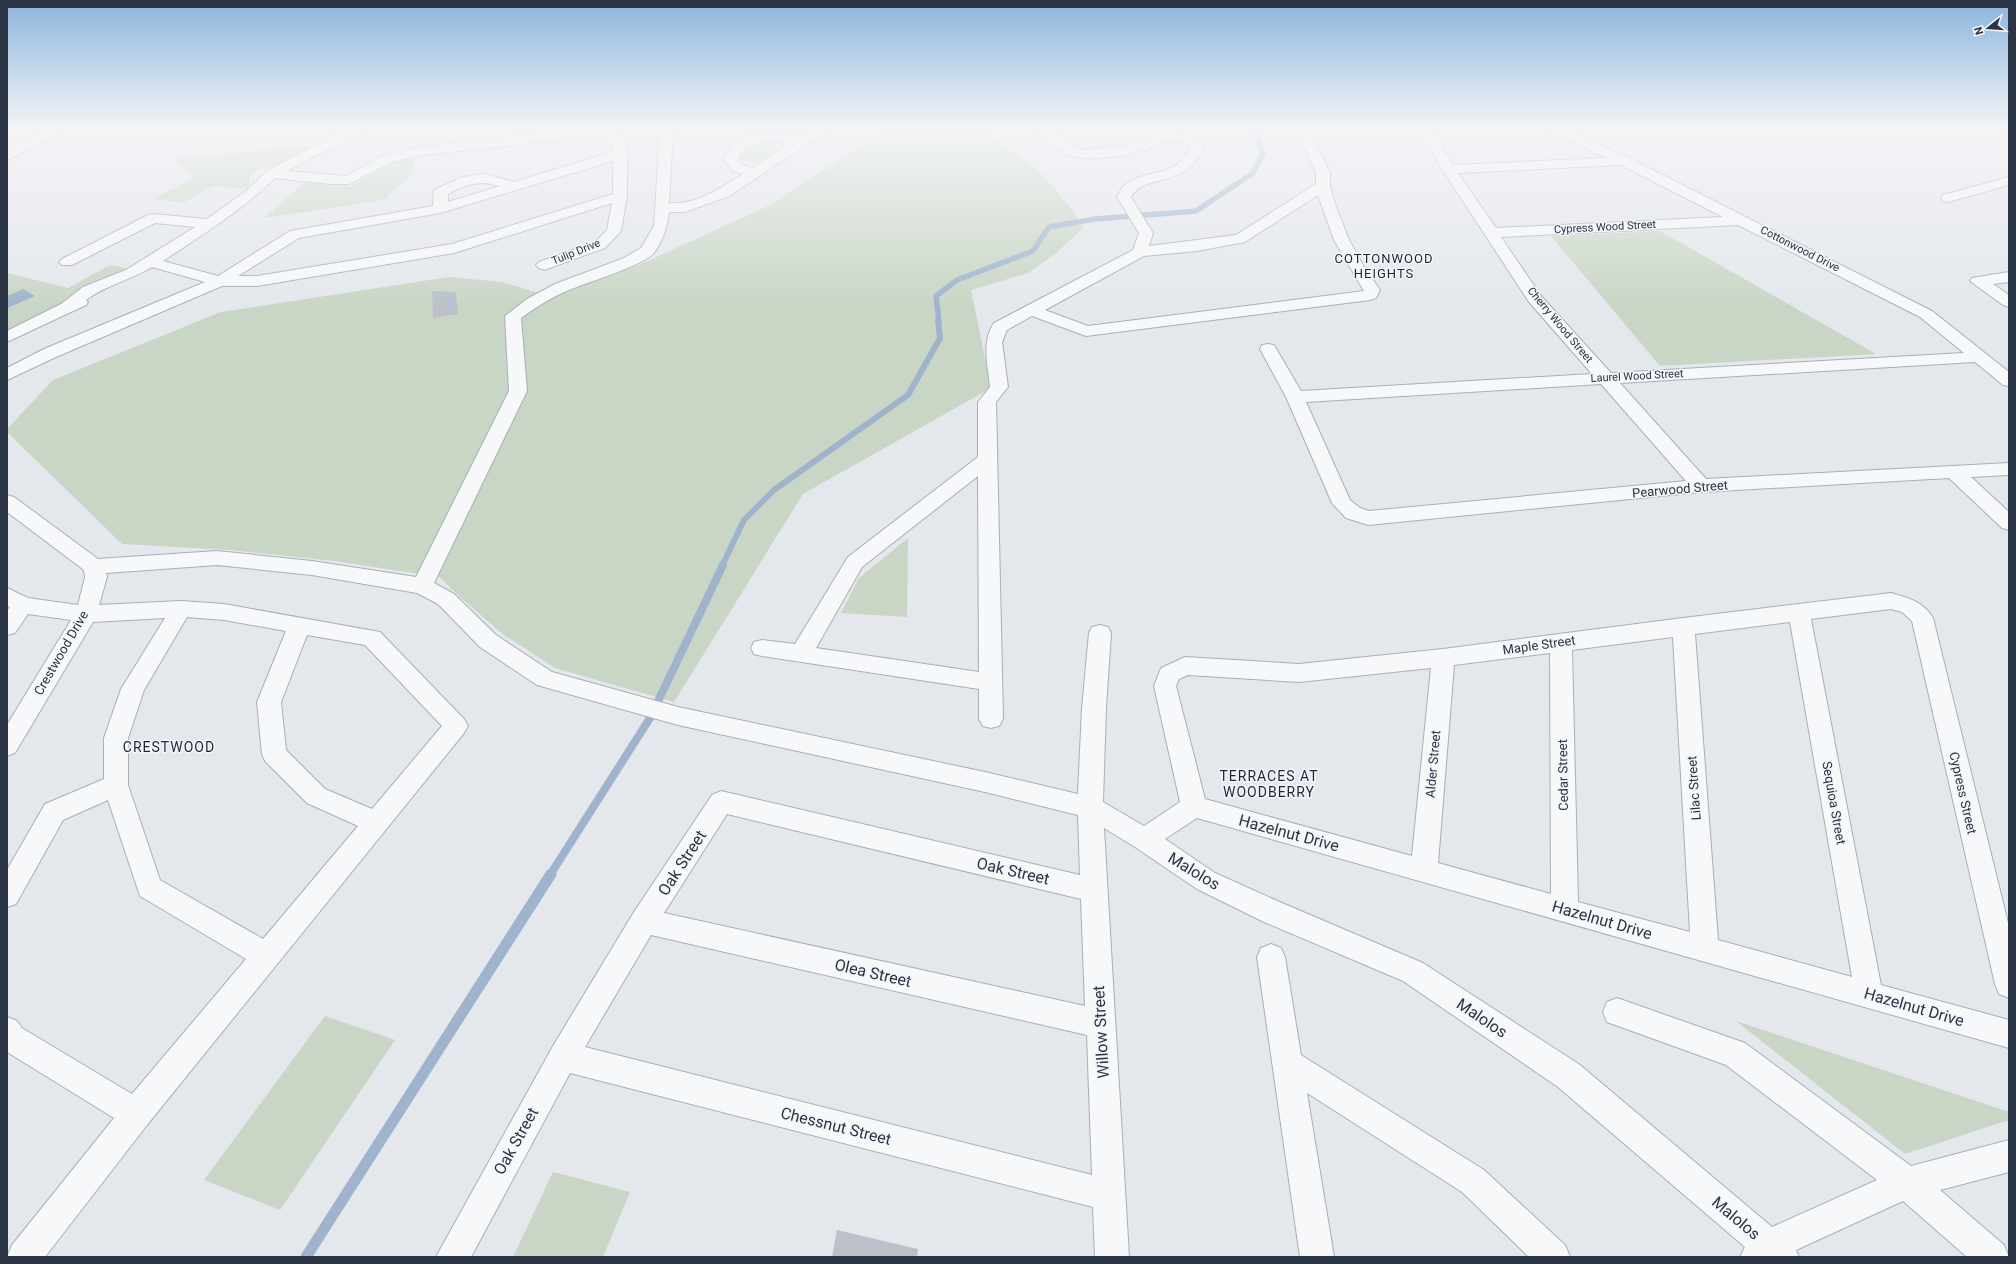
<svg xmlns="http://www.w3.org/2000/svg" width="2016" height="1264" font-family="Roboto,sans-serif">
	<style>
		.green { fill: #c9d6c5 }
		.water { fill: #9fb4cc }
		.lines { fill: none; stroke-linecap: round; stroke-linejoin: round }
		.stream-far3 { stroke: #9fb4cc; stroke-width: 5.5 }
		.stream-far2 { stroke: #9fb4cc; stroke-width: 6 }
		.stream-far1 { stroke: #9fb4cc; stroke-width: 8 }
		.stream { stroke: #9fb4cc; stroke-width: 11 }
		.building { fill: #bbc0ca }
		.minor-casing { stroke: #a9aeb7; stroke-width: 2 }
		.minor { fill: #f7f8fa; fill-rule: evenodd }
		.labels { text-anchor: middle; dominant-baseline: central; stroke-width: 3; stroke-linejoin: round; paint-order: stroke }
		.far-street-label { font-size: 11px; fill: #2b3445; stroke: #f4f6f9 }
		.far-quarter-label { font-size: 13px; letter-spacing: 1px; fill: #1d2536; stroke: #f4f6f9 }
		.street-label { font-size: 13px; fill: #2b3445; stroke: #f4f6f9 }
		.neighbourhood-label { font-size: 14px; letter-spacing: 1px; fill: #1d2536; stroke: #f4f6f9 }
		.near-street-label { font-size: 16px; fill: #2b3445; stroke: #f4f6f9 }
	</style>
	<rect width="100%" height="100%" fill="#e4e7ec"/>
	<path class="green" d="M887 129H980L1037 169 1075 213 1083 228 1055 254 1028 273 971 290 991 388 803 494 674 702 555 668 504 635 460 597 439 577 335 561 230 550 122 544 7 432V429L53 380 221 312 449 277 502 282 539 293 567 288 639 265 770 205Z
		M762 143 773 144 776 149 757 162 741 161C736 147 752 145 762 143Z
		M324 144 280 164 257 170 251 175 249 180 250 184 247 189 213 186 183 203 153 199 194 178 174 159Z
		M416 156 413 173 384 200 264 218 304 183 337 184 351 186 397 160Z
		M1660 231 1876 354 1660 366 1551 236Z
		M110 265 131 269C111 280 87 281 72 300L7 331V273L68 288Z
		M908 538 907 617 841 613 859 578Z
		M325 1016 395 1040 280 1210 204 1180Z
		M1736 1021 2009 1112V1120L1905 1154Z
		M553 1172 630 1192 603 1257H513Z"/>
	<path class="water" d="M23 289 35 296 7 308V296Z"/>
	<g class="lines">
		<path class="stream-far3" d="M939 322 936 296 957 280 1033 251 1049 227 1095 219 1196 211 1253 173 1263 154 1255 129"/>
		<path class="stream-far2" d="M722 566 744 520 774 490 908 395 940 338 938 321"/>
		<path class="stream-far1" d="M550 875 650 718 723 565"/>
		<path class="stream" d="M306 1257 551 874"/>
	</g>
	<path class="building" d="M432 291 456 292 458 314 433 318Z
		M837 1230 918 1249 917 1257H832Z"/>
	<g class="lines">
		<defs>
			<path id="minor" d="M49 129H66L64 132 7 160V151Z
				M346 129H363L361 132 287 171 346 176 382 156 421 147 588 129 600 130 624 137 627 154V196L621 231 605 248 544 270 539 268 536 265 539 262 595 242 607 230 612 203 454 253 257 286H222L56 357 7 380V368L44 349 205 282 152 267C131 280 106 285 86 300L88 302 86 305 7 342V331L61 304 83 287 126 270 195 227 155 223 72 265H62L59 262 62 259 148 215 153 214 207 219 246 191 267 171ZM588 137 612 142V152L514 182 485 174 463 177 436 189 434 192 433 206 290 231 218 276 163 261C202 235 241 211 275 178L330 184H349L392 162 421 155ZM613 161V194L452 244 257 276H238L299 238 440 213ZM485 183 500 186 448 202V194C460 187 471 183 485 183Z
				M660 129H673L669 203C694 206 723 187 743 174L733 171 724 160C735 127 771 136 798 136 804 137 809 130 815 129 820 128 826 129 831 129L729 196 685 212H669C668 225 662 244 653 254 639 267 588 282 569 290 552 297 536 307 521 318L527 391 434 583 454 594 496 635 552 672 678 707 985 772 1078 794 1082 708 1089 633 1092 627 1100 625 1108 627 1111 633 1106 708 1103 802 1144 826 1180 802 1154 686 1161 668 1185 657 1299 664 1443 649 1683 618 1891 593C1908 598 1923 601 1933 618L2009 927V998L1999 994 1995 984 1912 621 1902 612 1891 609 1811 619 1881 985 2009 1020V1048L1197 818 1165 839 1215 873 1282 903 1423 963 1580 1065 1772 1227 1877 1180 1726 1065 1607 1022 1603 1012 1607 1002 1617 998 1745 1043 1911 1166 2009 1140V1172L1940 1190 2004 1245 2009 1257H1967L1903 1201 1796 1250 1799 1257H1740L1745 1247 1558 1087 1403 981 1262 921 1197 889 1135 847 1104 828 1129 1257H1095L1093 1207 570 1073 471 1257H436L553 1046 634 912 712 795 721 791 1080 875 1078 815 985 792 678 725 537 685 480 647 438 604 417 593 312 575 217 565 106 573 107 577 99 605 181 601 224 604 380 632 464 719 468 726 464 733 147 1125 45 1257H7L12 1245 114 1118 7 1052V1017L17 1021 22 1028 132 1094 246 959 140 896 108 800 63 820 16 904 7 907V870L45 804 104 779V738L121 689 165 618 93 622 15 753 7 756V725L71 620 28 614 15 633 7 635V611L10 607 7 606V588L28 598 78 605 85 577 84 570 7 512V495L14 497 98 559 217 551 312 561 416 577 509 391 505 316 527 299 555 284 624 258 641 248 654 226ZM766 142 789 143 752 168 743 165 738 160C742 146 753 144 766 142ZM187 617 224 620 286 631 257 702 262 754 265 761 307 803 358 826 263 939 160 880 128 785V738L144 690ZM1790 622 1852 977 1718 940 1695 634ZM307 635 365 645 442 726 372 809 325 789 286 750 281 702ZM1673 637 1690 932 1578 902 1572 650ZM1550 653 1551 894 1438 863 1454 665ZM1431 668 1412 856 1205 799 1176 686 1179 679 1188 675 1299 682ZM727 814 1081 899 1085 1006 664 913ZM651 935 1087 1035 1092 1175 585 1047Z
				M1033 129H1048L1071 145 1082 150 1113 147 1141 143 1152 137 1158 129H1170L1169 133 1203 140 1205 143C1187 192 1147 171 1131 197L1153 233 1149 246 1236 235 1316 184V172L1295 129H1308L1330 172V186L1334 201 1349 240 1363 265 1380 290 1376 298 1370 300 1086 336 1032 316 1007 330 1002 342 1008 387 996 402 1003 719 999 726 991 728 983 726 979 719V689L762 656 754 654 751 648 754 642 762 640 795 644 848 557 978 457V402L990 387C988 365 981 342 994 323L1133 250 1139 233 1117 197C1119 194 1121 189 1124 186 1145 167 1177 181 1191 145L1164 140C1149 154 1097 161 1076 157 1065 155 1039 138 1033 129ZM1318 195 1334 240 1364 291 1088 326 1045 310 1144 256 1197 251 1245 242ZM978 476 979 672 816 648 862 567Z
				M1419 129H1432L1453 165 1606 158 1550 132 1548 129H1565L1629 158 1932 311 2009 372V386L2003 385 1975 362 1620 383 1706 479 2009 463V475L1971 477 2009 512V530L2002 528 1949 478 1701 492 1368 525 1346 518 1332 503 1286 397 1260 349 1262 345 1268 344 1274 345 1301 391 1592 374 1529 302 1442 169ZM1621 165 1723 217 1496 228 1458 173ZM1738 225 1920 317 1964 353 1611 373 1541 296 1501 237ZM1601 384 1686 481 1369 511 1360 508 1350 500 1306 402Z
				M2000 129H2009V134L2002 132Z
				M2009 177V185L1948 202 1943 201 1941 198 1943 195Z
				M2009 272V282L1993 284 2009 295V307L2003 305 1970 281 1972 278Z
				M1271 944 1281 948 1285 957 1301 1055 1484 1170 1565 1245 1570 1257H1529L1462 1192 1307 1093 1334 1257H1300L1257 957 1261 948Z"/>
		</defs>
		<use href="#minor" class="minor-casing"/>
		<use href="#minor" class="minor"/>
	</g>
	<linearGradient id="sky" x2="0" y2="1"><stop stop-color="#8bb4dd"/><stop offset="0.42" stop-color="#f3f4f6"/><stop offset="1" stop-color="#f3f4f6" stop-opacity="0"/></linearGradient>
	<rect width="2016" height="306" fill="url(#sky)"/>
	<g class="labels">
		<g class="far-street-label">
			<text transform="translate(1605 227) rotate(-3)">Cypress Wood Street</text>
			<text transform="translate(1800 249) rotate(27)">Cottonwood Drive</text>
			<text transform="translate(576 252) rotate(-22)">Tulip Drive</text>
			<text transform="translate(1560 325) rotate(50)">Cherry Wood Street</text>
			<text transform="translate(1637 376) rotate(-3)">Laurel Wood Street</text>
		</g>
		<g class="far-quarter-label">
			<text x="1384" y="258">COTTONWOOD<tspan x="1384" dy="15">HEIGHTS</tspan></text>
		</g>
		<g class="street-label">
			<text transform="translate(1680 489) rotate(-5)">Pearwood Street</text>
			<text transform="translate(1539 645) rotate(-8)">Maple Street</text>
			<text transform="translate(61 653) rotate(-60)">Crestwood Drive</text>
			<text transform="translate(1433 764) rotate(-85)">Alder Street</text>
			<text transform="translate(1563 775) rotate(-91)">Cedar Street</text>
			<text transform="translate(1694 788) rotate(-94)">Lilac Street</text>
			<text transform="translate(1963 793) rotate(77)">Cypress Street</text>
			<text transform="translate(1834 803) rotate(80)">Sequioa Street</text>
		</g>
		<g class="neighbourhood-label">
			<text x="169" y="747">CRESTWOOD</text>
			<text x="1269" y="776">TERRACES AT<tspan x="1269" dy="16">WOODBERRY</tspan></text>
		</g>
		<g class="near-street-label">
			<text transform="translate(1289 833) rotate(15)">Hazelnut Drive</text>
			<text transform="translate(682 863) rotate(-57)">Oak Street</text>
			<text transform="translate(1013 871) rotate(13)">Oak Street</text>
			<text transform="translate(1194 871) rotate(31)">Malolos</text>
			<text transform="translate(1602 920) rotate(16)">Hazelnut Drive</text>
			<text transform="translate(873 973) rotate(13)">Olea Street</text>
			<text transform="translate(1914 1007) rotate(16)">Hazelnut Drive</text>
			<text transform="translate(1482 1018) rotate(34)">Malolos</text>
			<text transform="translate(1101 1032) rotate(-93)">Willow Street</text>
			<text transform="translate(836 1126) rotate(14)">Chessnut Street</text>
			<text transform="translate(516 1141) rotate(-61)">Oak Street</text>
			<text transform="translate(1736 1218) rotate(40)">Malolos</text>
		</g>
	</g>
	<rect width="2016" height="1264" fill="none" stroke="#2b3445" stroke-width="16"/>
	<g transform="translate(1988 28) rotate(253)" stroke="#f4f6f9" stroke-width="3" paint-order="stroke">
	<path d="M0-3L7 15L0 10L-7 15Z" fill="#2b3445"/>
	<text y="-6" font-size="11" font-weight="bold" text-anchor="middle" fill="#2b3445">N</text>
	</g>
</svg>
